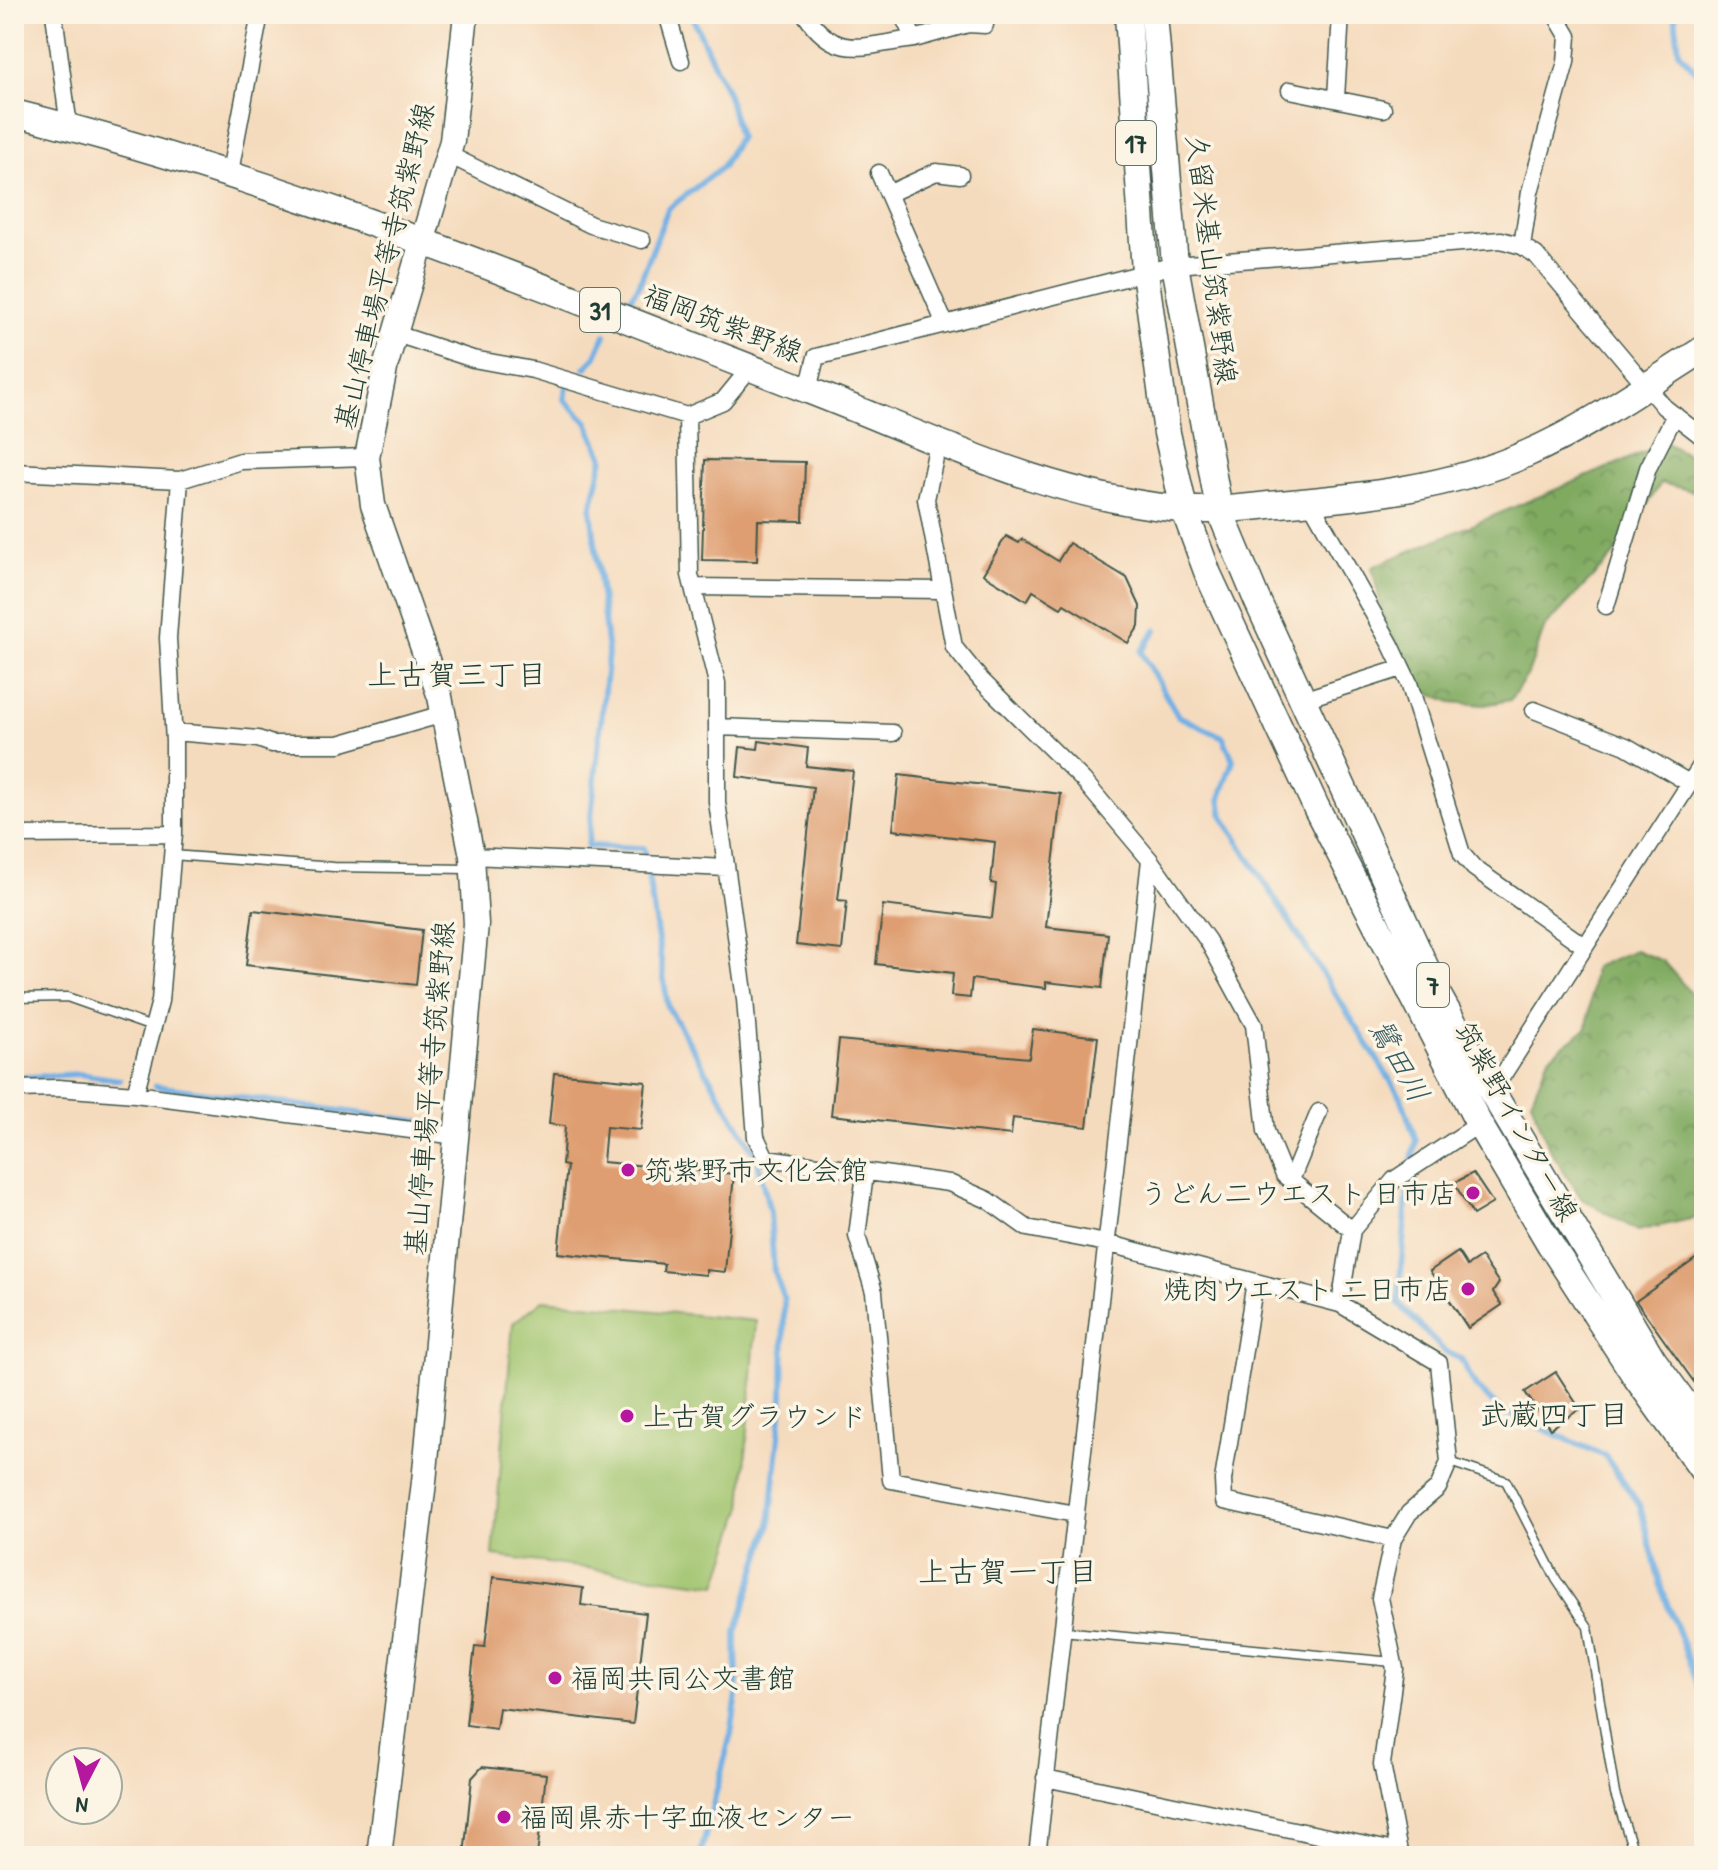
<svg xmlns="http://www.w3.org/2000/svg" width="1718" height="1870" font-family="'Patrick Hand','Klee One',sans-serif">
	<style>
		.grass { fill: #a0c46e; stroke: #608051; stroke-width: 2 }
		.forest { fill: url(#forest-crowns); stroke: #50744a; stroke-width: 2 }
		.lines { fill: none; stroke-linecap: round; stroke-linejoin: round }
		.stream { stroke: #71b0e4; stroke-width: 6 }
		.building { fill: #de9e71 }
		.lane-casing { stroke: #3f5549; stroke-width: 11 }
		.street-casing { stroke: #3f5549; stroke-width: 19 }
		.secondary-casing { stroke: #3f5549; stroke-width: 27 }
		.primary-casing { stroke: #3f5549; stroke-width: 29 }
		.lane { stroke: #fff; stroke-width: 8 }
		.street { stroke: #fff; stroke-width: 16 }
		.secondary { stroke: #fff; stroke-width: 24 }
		.primary { stroke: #fff; stroke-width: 26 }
		.poi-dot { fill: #b5179e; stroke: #fcf5e5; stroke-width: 3 }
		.labels { text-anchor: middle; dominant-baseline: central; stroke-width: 7; stroke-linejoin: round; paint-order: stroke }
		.shield { fill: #fcf5e5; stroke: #617469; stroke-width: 2 }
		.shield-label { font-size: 26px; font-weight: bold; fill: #1f3d34 }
		.street-label { font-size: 28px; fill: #1f3d34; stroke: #fcf5e5 }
		.poi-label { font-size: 28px; fill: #1f3d34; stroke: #fcf5e5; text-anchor: start }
		.neighbourhood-label { font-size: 30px; fill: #1f3d34; stroke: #fcf5e5 }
		.water-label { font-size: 30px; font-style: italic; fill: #345a60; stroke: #fcf5e5 }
	</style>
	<defs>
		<pattern id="forest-crowns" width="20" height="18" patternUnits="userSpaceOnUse" patternTransform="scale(2)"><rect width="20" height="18" fill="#80aa61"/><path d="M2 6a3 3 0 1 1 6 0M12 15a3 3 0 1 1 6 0" fill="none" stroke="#688c51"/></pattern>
	</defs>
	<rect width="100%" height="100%" fill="#fcf5e5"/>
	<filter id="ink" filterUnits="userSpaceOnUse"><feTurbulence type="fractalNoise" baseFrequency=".0125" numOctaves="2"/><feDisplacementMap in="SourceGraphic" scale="16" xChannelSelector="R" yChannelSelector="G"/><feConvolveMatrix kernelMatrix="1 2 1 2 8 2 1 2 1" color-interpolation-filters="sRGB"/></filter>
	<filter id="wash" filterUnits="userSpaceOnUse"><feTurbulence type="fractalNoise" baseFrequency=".006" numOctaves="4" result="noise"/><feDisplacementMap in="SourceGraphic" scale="32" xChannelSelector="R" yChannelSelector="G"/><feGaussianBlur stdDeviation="1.8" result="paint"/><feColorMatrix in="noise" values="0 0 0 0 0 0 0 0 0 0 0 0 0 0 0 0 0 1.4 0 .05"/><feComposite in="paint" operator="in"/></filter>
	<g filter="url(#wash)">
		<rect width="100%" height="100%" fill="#f5dbbe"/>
		<path class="grass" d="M543 1300 756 1321 742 1509 717 1585 493 1556 513 1323Z"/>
		<path class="forest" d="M1666 443 1704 464V494L1661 483 1617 552 1545 627 1528 674 1510 700 1484 705 1451 702 1424 691 1394 662 1372 567Z
			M1635 950 1663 961 1704 1008V1216L1638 1231 1582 1199 1549 1148 1531 1100 1549 1057 1587 1028 1594 967Z"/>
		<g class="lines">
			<path class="stream" d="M1675 14 1679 52 1704 80
				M630 299 639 285 668 209 722 167 739 137 728 95 691 14
				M585 368 595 358 605 335
				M567 387 564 399 587 422 603 458 591 509 608 653 588 846 644 848 668 1007 757 1157 770 1213 774 1272 784 1299 783 1396 770 1525 736 1633 737 1695 731 1734 700 1856
				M1156 630 1141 652 1178 716 1223 737 1233 760 1220 798 1223 817 1401 1097 1416 1141 1411 1164
				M14 1078 79 1074 120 1080
				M156 1086 438 1124
				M1409 1175 1398 1303 1444 1351 1461 1359 1476 1387 1502 1411 1605 1456 1610 1463 1640 1506 1662 1590 1704 1701"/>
		</g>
		<g id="blocks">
			<path class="building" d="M705 460 805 462 803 521 758 520 757 561 702 560Z
				M1006 536 1019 543 1022 539 1058 561 1069 543 1127 578 1140 606 1139 626 1128 643 1064 604 1061 608 1033 591 1027 601 983 574Z
				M759 741 808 748 806 766 853 771 838 900 847 901 842 950 796 945 813 787 737 777 740 747 758 749Z
				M899 775 1061 794 1046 927 1108 934 1102 988 1046 982V988L972 979 970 998 951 996 953 973 876 964 883 905 992 918 996 884 991 883 995 842 893 830Z
				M253 910 422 930 416 985 246 965Z
				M1033 1029 1098 1037 1087 1127 1013 1118 1011 1135 831 1115 839 1040 1029 1058Z
				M554 1073 646 1082 641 1130 606 1127 603 1162 734 1174 725 1272 706 1270V1275L663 1271 664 1264 558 1253 567 1166 562 1165 565 1126 549 1124Z
				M1473 1173 1493 1203 1473 1215 1454 1183Z
				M1458 1252 1467 1266 1481 1257 1499 1283 1493 1292 1502 1305 1468 1328 1430 1271Z
				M1704 1253V1396L1636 1301Z
				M1556 1372 1580 1409 1550 1429 1525 1392Z
				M493 1577 583 1588 581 1605 646 1613 633 1724 499 1708 496 1729 466 1725 475 1646 485 1647Z
				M482 1767 546 1774 537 1856H464L472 1778Z"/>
		</g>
	</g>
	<g filter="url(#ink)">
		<use href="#blocks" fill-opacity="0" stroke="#3f5549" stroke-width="2"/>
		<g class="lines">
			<defs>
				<path id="lane" d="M172 855 334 867 468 869
					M14 998 67 997 152 1027
					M1450 1462 1506 1481 1556 1579 1588 1627 1615 1794 1635 1856
					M1062 1631 1393 1662"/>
				<path id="street" d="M54 14 69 127
					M667 14 681 61
					M805 14C836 62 864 45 914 39
					M902 14 914 39 968 24 985 25
					M1290 90 1383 109
					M1336 98 1341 14
					M449 155 591 225 642 240
					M230 172 260 14
					M879 173 945 324
					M888 194 936 172 960 175
					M1522 246 1530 192 1566 62 1568 36 1555 14
					M396 334 473 359 533 370 687 416
					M750 368 723 401 687 416 690 575 717 683V802L745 999 756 1137 766 1158 949 1183 988 1200 1027 1228 1106 1243 1340 1304 1439 1363 1449 1462 1438 1488 1409 1513 1393 1539 1380 1598 1395 1669 1382 1764 1399 1852 1045 1778
					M808 390 816 357 1175 265 1501 240 1522 246 1536 255 1664 407 1704 438
					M938 444 926 499 954 647 981 680 1083 780 1150 860 1208 941 1254 1025 1266 1131 1284 1175 1352 1230
					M14 472 180 480 241 461 367 457
					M1310 501 1391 645 1409 683 1462 854 1474 868 1584 946
					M693 587 942 590
					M1606 606 1648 468 1675 415
					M1302 700 1402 668
					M1534 710 1626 746 1689 783
					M717 727 893 733
					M174 732 258 739 272 744H339L443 714
					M14 835 174 834
					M472 856 726 868
					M14 1089 58 1088 135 1094 457 1136
					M1492 1092 1704 761
					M135 1094 160 1001 174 834V742L168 638 180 480
					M865 1174 857 1236 874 1292 891 1480 1075 1514
					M1291 1180 1319 1112
					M1255 1282 1223 1480 1224 1501 1393 1539
					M1340 1304 1352 1230 1394 1180 1479 1124
					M1037 1856 1150 860"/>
				<path id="secondary" d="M379 1856 424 1482 476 924 472 856 440 697 373 505 367 457 386 364 452 141 466 14"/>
				<path id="primary" d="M1128 14 1145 272 1167 433 1184 509 1208 574 1316 807 1479 1124 1550 1244 1636 1377 1704 1472
					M1154 14 1175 265 1219 509 1257 600 1439 997 1492 1092 1653 1360 1704 1430
					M14 113C286 180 544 288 805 389 928 436 1046 497 1181 509 1214 512 1247 507 1280 504 1362 497 1449 488 1526 454 1588 427 1647 385 1704 349"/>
			</defs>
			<use href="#lane" class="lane-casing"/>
			<use href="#street" class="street-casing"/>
			<use href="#secondary" class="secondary-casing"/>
			<use href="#primary" class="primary-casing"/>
			<use href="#lane" class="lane"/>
			<use href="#street" class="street"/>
			<use href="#secondary" class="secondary"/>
			<use href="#primary" class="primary"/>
		</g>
	</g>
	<g class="poi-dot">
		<circle cx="628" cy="1170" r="8"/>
		<circle cx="1473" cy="1193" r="8"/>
		<circle cx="1468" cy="1289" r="8"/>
		<circle cx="627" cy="1416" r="8"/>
		<circle cx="555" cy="1678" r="8"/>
		<circle cx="504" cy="1817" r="8"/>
	</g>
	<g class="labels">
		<g class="shield">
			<rect x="1116" y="121" width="40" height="44" rx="6"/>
			<rect x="580" y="288" width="40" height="44" rx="6"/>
			<rect x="1417" y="963" width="32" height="44" rx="6"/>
		</g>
		<g class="shield-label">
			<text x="1136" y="143">17</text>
			<text x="600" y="310">31</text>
			<text x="1433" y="985">7</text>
		</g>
		<g class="street-label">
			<text transform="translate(1212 259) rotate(83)">久留米基山筑紫野線</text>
			<text transform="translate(384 266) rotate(-76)">基山停車場平等寺筑紫野線</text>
			<text transform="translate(723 323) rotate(21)">福岡筑紫野線</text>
			<text transform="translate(429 1088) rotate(-85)">基山停車場平等寺筑紫野線</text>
			<text transform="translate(1517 1121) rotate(61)">筑紫野インター線</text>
		</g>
		<g class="poi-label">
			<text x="644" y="1170">筑紫野市文化会館</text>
			<text x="1457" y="1193" text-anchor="end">うどん二ウエスト 日市店</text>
			<text x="1452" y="1289" text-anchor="end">焼肉ウエスト 二日市店</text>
			<text x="643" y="1416">上古賀グラウンド</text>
			<text x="571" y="1678">福岡共同公文書館</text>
			<text x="520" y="1817">福岡県赤十字血液センター</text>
		</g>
		<g class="neighbourhood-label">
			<text x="457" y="674">上古賀三丁目</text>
			<text x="1554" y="1414">武蔵四丁目</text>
			<text x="1008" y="1571">上古賀一丁目</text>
		</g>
		<g class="water-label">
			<text transform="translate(1400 1060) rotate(61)">鷺田川</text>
		</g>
	</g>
	<rect width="1718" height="1870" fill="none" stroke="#fcf5e5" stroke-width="48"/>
	<g transform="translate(84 1786) rotate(186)"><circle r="38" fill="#fcf5e5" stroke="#a4ab9e" stroke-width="2"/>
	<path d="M0-6L14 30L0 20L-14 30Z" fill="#b5179e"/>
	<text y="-12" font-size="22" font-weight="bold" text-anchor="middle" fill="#1f3d34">N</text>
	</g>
</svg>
